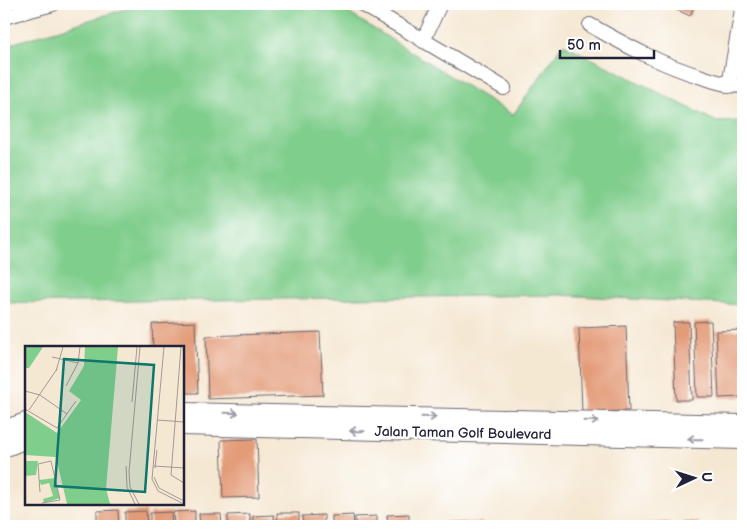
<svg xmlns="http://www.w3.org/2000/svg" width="747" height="530" font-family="'Balsamiq Sans',sans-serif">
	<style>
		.green { fill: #80ce8c; stroke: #517864 }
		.building { fill: #e39b78 }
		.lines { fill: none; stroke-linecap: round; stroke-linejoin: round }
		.minor-casing { stroke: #6c6770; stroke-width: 16 }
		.tertiary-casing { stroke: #6c6770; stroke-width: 20 }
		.minor { stroke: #fff; stroke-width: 14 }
		.tertiary { stroke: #fff; stroke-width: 18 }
		.oneway { stroke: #9c9ca7 }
		.labels { text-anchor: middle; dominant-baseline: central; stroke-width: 5; stroke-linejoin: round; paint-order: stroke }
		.street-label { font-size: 14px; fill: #22223b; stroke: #fff }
		.inset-road { fill: none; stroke: #a19996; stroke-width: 1 }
		.view { fill: #0f766e; fill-opacity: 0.15; stroke: #0f766e; stroke-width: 2.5 }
		.inset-edge { fill: none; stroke: #22223b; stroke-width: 2.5 }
	</style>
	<rect width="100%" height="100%" fill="#fff"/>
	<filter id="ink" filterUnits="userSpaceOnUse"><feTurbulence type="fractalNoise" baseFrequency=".02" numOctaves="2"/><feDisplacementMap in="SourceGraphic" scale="10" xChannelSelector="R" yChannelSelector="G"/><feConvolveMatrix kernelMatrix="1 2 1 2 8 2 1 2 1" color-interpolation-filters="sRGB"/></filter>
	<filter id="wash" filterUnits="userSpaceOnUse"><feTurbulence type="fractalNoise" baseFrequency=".0096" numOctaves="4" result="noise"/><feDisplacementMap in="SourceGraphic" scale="20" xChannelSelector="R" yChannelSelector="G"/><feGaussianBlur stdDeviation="1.12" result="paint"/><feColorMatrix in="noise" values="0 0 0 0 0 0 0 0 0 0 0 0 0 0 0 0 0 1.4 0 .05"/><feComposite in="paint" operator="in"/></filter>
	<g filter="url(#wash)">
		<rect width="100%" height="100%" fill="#f5e8d3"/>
		<path class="green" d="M142 4H334L513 115 563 44 717 122 743 121V305L559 295 4 303V46Z"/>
		<g id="blocks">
			<path class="building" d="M677 4H695L690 16 675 9Z
				M711 321 714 397H697L694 322Z
				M195 322 198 393H182V348H153L152 324Z
				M673 322H689L692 400H676Z
				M626 326 629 411 582 412 579 328Z
				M743 330V397L719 398 716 331Z
				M320 332 323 395 208 399 206 336Z
				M257 439 259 497 223 498 221 440Z
				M118 510 119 526H97V511Z
				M146 511 147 526H125V512Z
				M195 511V526H174L173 512Z
				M171 512 172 526H150V513Z
				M277 513H299V526H278Z
				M199 514H221L222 526H200Z
				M250 514V526H228V515Z
				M409 514V526H388L387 515Z
				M274 515V526H253V516Z
				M324 515V526H303L302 516Z
				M353 515 354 526H332V516Z
				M377 516V526H355V517Z
				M459 522V526H437V523Z
				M461 522H482L483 526H461Z
				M670 522V526H648V523Z
				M685 522H699V526H685Z
				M511 523 512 526H490V524Z
				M515 523H536V526H515Z
				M616 523V526H595V524Z
				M543 524H565V526H543Z"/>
		</g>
	</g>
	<g filter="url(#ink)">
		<use href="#blocks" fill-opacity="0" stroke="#6c6770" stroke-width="1"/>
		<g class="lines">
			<defs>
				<path id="minor" d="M362 4 504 88
					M4 17 53 4
					M590 25C627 46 662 65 702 77 716 82 729 86 743 86
					M423 41 440 4
					M729 86 743 4"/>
				<path id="tertiary" d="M182 412 743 424
					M182 426 743 440
					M4 430 26 422
					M4 448 26 439"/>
			</defs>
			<use href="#minor" class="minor-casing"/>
			<use href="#tertiary" class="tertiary-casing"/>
			<use href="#minor" class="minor"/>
			<use href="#tertiary" class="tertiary"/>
		</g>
		<defs><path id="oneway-shaft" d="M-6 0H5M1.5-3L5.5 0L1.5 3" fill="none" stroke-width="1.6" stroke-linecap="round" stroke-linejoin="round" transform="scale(1.25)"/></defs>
		<g class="oneway">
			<use href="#oneway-shaft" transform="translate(231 413) rotate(1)"/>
			<use href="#oneway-shaft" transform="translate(429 417) rotate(1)"/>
			<use href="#oneway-shaft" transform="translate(591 421) rotate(1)"/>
			<use href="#oneway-shaft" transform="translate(357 431) rotate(-179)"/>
			<use href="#oneway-shaft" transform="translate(695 439) rotate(-179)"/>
		</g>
	</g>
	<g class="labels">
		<g class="street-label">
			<text transform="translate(463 433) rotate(1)">Jalan Taman Golf Boulevard</text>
		</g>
	</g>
	<g transform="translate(25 346)">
		<rect width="159" height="159" fill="#f5e8d3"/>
		<path d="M0 1H18L4 22H0ZM60 1H93L81 143 85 158H42L31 111 0 109V66L32 87 56 54 44 45 59 20ZM0 115H13L11 129 0 130ZM30 132 35 152 19 157 18 153 28 150 24 137 16 139 14 134Z" fill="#80ce8c"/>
		<path class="inset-road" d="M139 1 127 133 133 145 159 158M156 1 146 129 159 137M27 11 53 17M31 25 38 1M41 40 53 17 55 1M0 45 15 49 42 68M107 56 112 1M0 63 32 82 51 55M4 64 32 23M132 74 159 76M101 120 102 141 110 158M129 120 159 122M130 122 132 104M129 131 134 142 159 155M15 146 13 118 26 115 35 154 17 157M114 158 105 141 104 126 115 1"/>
		<path class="view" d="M39 13 129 19 120 146 30 140Z"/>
		<rect width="159" height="159" class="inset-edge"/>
	</g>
	<rect width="747" height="530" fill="none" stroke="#fff" stroke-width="20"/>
	<g transform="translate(694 478) rotate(86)" stroke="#ffffff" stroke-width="4" paint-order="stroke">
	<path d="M0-4L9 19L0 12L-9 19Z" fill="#22223b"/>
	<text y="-8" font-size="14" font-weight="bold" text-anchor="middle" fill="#22223b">U</text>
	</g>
	<path d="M560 50v8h94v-8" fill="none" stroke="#22223b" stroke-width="2.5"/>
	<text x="567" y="50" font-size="15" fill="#22223b" stroke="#ffffff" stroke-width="4" paint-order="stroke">50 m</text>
</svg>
